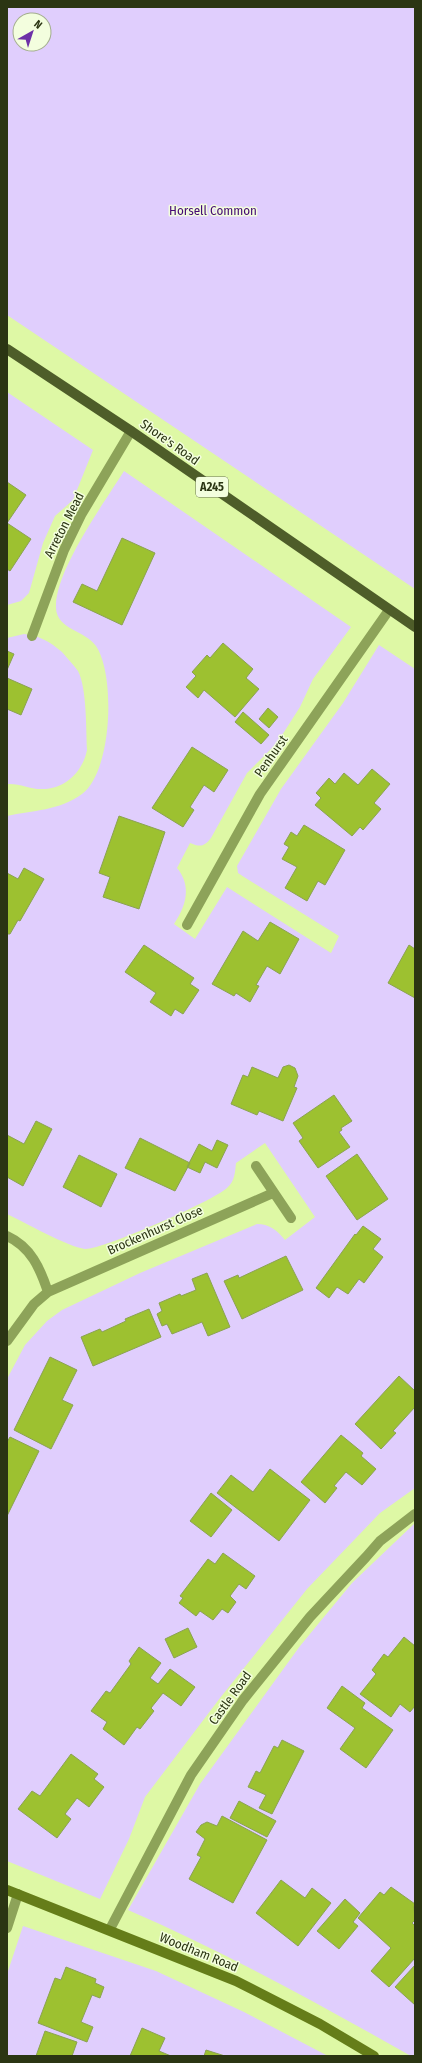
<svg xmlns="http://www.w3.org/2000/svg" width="422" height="2063" font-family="'Fira Sans Condensed',sans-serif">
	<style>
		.green { fill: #e0cefd; fill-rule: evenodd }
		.building { fill: #9dc130; stroke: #8ba252 }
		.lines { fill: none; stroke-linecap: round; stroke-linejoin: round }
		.street { stroke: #8da359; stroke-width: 10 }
		.secondary { stroke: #657d19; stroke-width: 10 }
		.primary { stroke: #4e5d29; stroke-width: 10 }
		.labels { text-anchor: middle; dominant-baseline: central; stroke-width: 3; stroke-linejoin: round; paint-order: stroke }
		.shield { fill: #f3fede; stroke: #677150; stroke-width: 1 }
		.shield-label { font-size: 12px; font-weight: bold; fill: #2b3513 }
		.park-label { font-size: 13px; fill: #450973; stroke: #f3fede }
		.street-label { font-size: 13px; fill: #2b3513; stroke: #f3fede }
	</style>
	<rect width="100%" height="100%" fill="#def8a5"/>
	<path class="green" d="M7 7H415V589L7 315ZM20 20H44V44H20Z
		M7 392 93 450 73 500 55 516 43 543 29 593 21 601 7 605Z
		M124 471 351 627 313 679 300 707 277 743 247 773 211 838C204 847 200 847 190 843L177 868C192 886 186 906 174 924L195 939 227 887 331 953 339 936 244 877 238 873 237 866 281 789 343 703 379 645 415 669V1488L380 1513 307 1589 220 1698 145 1797 129 1839 100 1899 7 1861V1379L25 1345 47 1321 62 1310 140 1273 257 1224C269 1224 277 1230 285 1240L315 1217 265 1143 236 1163C235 1172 235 1181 227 1188 213 1201 102 1250 85 1249 68 1247 24 1222 7 1214V816C33 810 59 811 82 794 112 772 116 676 96 646 85 630 57 630 56 608 54 572 104 503 124 471Z
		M24 634C40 636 49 641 62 652 67 658 73 664 78 671 87 688 86 730 87 750 83 771 65 790 41 789 29 789 19 783 7 784V638Z
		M415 1523V2056H411C317 2003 227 1953 128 1910L200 1784 300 1646 352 1583Z
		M23 1926 156 1971 244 2012 328 2056H7V1974Z"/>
	<path class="building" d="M7 482 26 495 7 523 31 539 10 571 7 569Z
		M122 538 155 553 122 625 73 602 82 584 97 591Z
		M223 643 253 669 246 678 259 689 235 717 204 690 198 698 186 687 196 676 192 672 207 655 210 658Z
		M7 651 14 654 7 670Z
		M7 678 32 689 21 715 7 709Z
		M268 708 278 717 269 728 259 719Z
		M243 712 269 735 261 744 235 722Z
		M192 747 228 770 214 792 204 785 190 807 194 810 183 827 152 808Z
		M372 769 390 784 374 803 381 809 363 830 360 827 352 836 315 805 321 798 316 793 329 778 335 784 344 773 358 785Z
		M119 816 165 832 139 909 103 897 110 877 99 873Z
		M304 825 345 850 325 885 318 881 307 901 285 888 297 867 282 859 289 847 284 844 291 832 297 836Z
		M24 868 44 879 20 921 18 920 10 934H7V873L18 879Z
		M270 922 299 939 280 974 267 966 256 985 259 986 250 1002 236 993 234 996 212 984 243 931 258 941Z
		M144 945 194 978 190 984 199 990 183 1014 175 1009 171 1016 150 1002 156 993 125 972Z
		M409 945 415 949V998L388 983Z
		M289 1065 295 1068 298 1076 294 1087 297 1088 283 1121 259 1111 257 1115 231 1104 243 1075 248 1077 252 1067 278 1078 283 1067Z
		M334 1095 352 1121 341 1128 342 1130 339 1132 350 1147 318 1168 299 1141 303 1138 293 1123Z
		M36 1121 52 1129 23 1186 7 1177V1135L24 1144Z
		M140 1138 190 1163 175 1191 125 1168Z
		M217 1140 228 1145 217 1168 205 1162 200 1173 187 1167 199 1144 212 1151Z
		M357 1154 388 1199 357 1220 326 1176Z
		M79 1155 117 1174 101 1207 63 1187Z
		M363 1226 381 1239 373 1249 383 1257 364 1283 359 1279 348 1294 337 1287 329 1298 316 1288 355 1234 356 1235Z
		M286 1256 303 1290 242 1319 224 1281 238 1275 239 1278Z
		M207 1273 230 1327 208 1336 202 1322 172 1334 167 1324 162 1326 157 1314 162 1311 159 1303 180 1294 181 1296 196 1290 192 1279Z
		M149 1309 161 1337 93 1366 81 1337 100 1329 102 1332 126 1321 125 1319Z
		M50 1357 77 1370 62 1400 73 1405 51 1449 14 1430Z
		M399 1376 415 1391V1407L393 1431 396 1433 381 1449 355 1424Z
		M341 1435 363 1453 361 1456 376 1469 362 1485 346 1472 334 1486 337 1488 325 1503 301 1482Z
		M10 1437 39 1451 7 1516V1442Z
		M270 1469 310 1500 279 1541 217 1493 231 1475 253 1492Z
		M211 1493 232 1510 211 1537 190 1521Z
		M223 1553 255 1576 246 1589 239 1584 230 1596 236 1602 228 1613 222 1609 213 1620 200 1611 196 1616 179 1603 183 1598 180 1596 208 1559 215 1564Z
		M188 1628 197 1647 174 1658 165 1639Z
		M404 1637 415 1646V1706L410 1712 400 1704 391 1717 360 1694 376 1674 372 1670 384 1654 388 1657Z
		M139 1647 161 1663 150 1678 158 1684 170 1669 195 1687 181 1706 163 1693 151 1708 154 1711 140 1729 137 1727 124 1745 103 1729 107 1722 91 1711 106 1691 110 1693 131 1664 129 1661Z
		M342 1686 365 1703 362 1708 393 1730 366 1768 340 1749 355 1728 327 1708Z
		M282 1740 304 1751 272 1814 259 1808 266 1795 248 1787 256 1771 260 1773 274 1746 278 1748Z
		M71 1754 98 1774 94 1779 104 1787 89 1807 77 1798 65 1814 71 1819 57 1838 18 1809 32 1791 40 1796Z
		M239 1801 276 1821 267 1837 230 1818Z
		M222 1816 267 1840 233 1903 189 1879 201 1857 197 1855 205 1839 196 1832 201 1825 207 1822 217 1826Z
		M281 1880 305 1898 312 1888 331 1903 298 1946 256 1913Z
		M391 1887 415 1904 414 1907 415 1920 412 1923 415 1926V1958L389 1987 371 1971 391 1948 358 1918 380 1892 384 1895Z
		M345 1899 360 1913 353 1922 358 1926 339 1949 317 1931Z
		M415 1965V2005L395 1987Z
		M66 1967 96 1979 95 1983 104 1987 100 1998 92 1995 81 2022 93 2027 87 2042 38 2023 55 1978 61 1980Z
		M142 2028 165 2038 159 2051 171 2056H130Z
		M45 2031 77 2042 72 2056H36Z
		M206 2050 225 2056H204Z"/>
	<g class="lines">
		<path class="street" d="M32 636 64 550 81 515 131 431
			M187 925 260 794 389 610
			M256 1166 291 1218
			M7 1236C31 1247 40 1268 48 1292L34 1304 7 1341
			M48 1292 273 1193
			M7 1928 18 1894
			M110 1929 191 1775 243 1700 310 1617 366 1557 380 1541 415 1514"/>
		<path class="secondary" d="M7 1890 236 1981 320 2024 374 2056"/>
		<path class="primary" d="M7 349 131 431 415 627"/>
	</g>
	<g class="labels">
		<rect class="shield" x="196" y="477" width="32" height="20" rx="3"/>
		<g class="shield-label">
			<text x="212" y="487">A245</text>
		</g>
		<g class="park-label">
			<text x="213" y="210">Horsell Common</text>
		</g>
		<g class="street-label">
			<text transform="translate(170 442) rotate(35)">Shore's Road</text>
			<text transform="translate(64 525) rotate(-63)">Arreton Mead</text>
			<text transform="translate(271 756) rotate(-55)">Penhurst</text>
			<text transform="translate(155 1230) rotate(-24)">Brockenhurst Close</text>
			<text transform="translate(230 1698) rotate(-54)">Castle Road</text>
			<text transform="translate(199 1952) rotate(22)">Woodham Road</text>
		</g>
	</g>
	<rect width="422" height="2063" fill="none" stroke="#2b3513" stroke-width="16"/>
	<g transform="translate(32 32) rotate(39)"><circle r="19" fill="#f3fede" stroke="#a3ae8d"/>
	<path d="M0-3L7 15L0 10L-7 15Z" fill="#6d31a7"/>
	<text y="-6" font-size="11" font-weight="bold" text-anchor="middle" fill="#2b3513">N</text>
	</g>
</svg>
